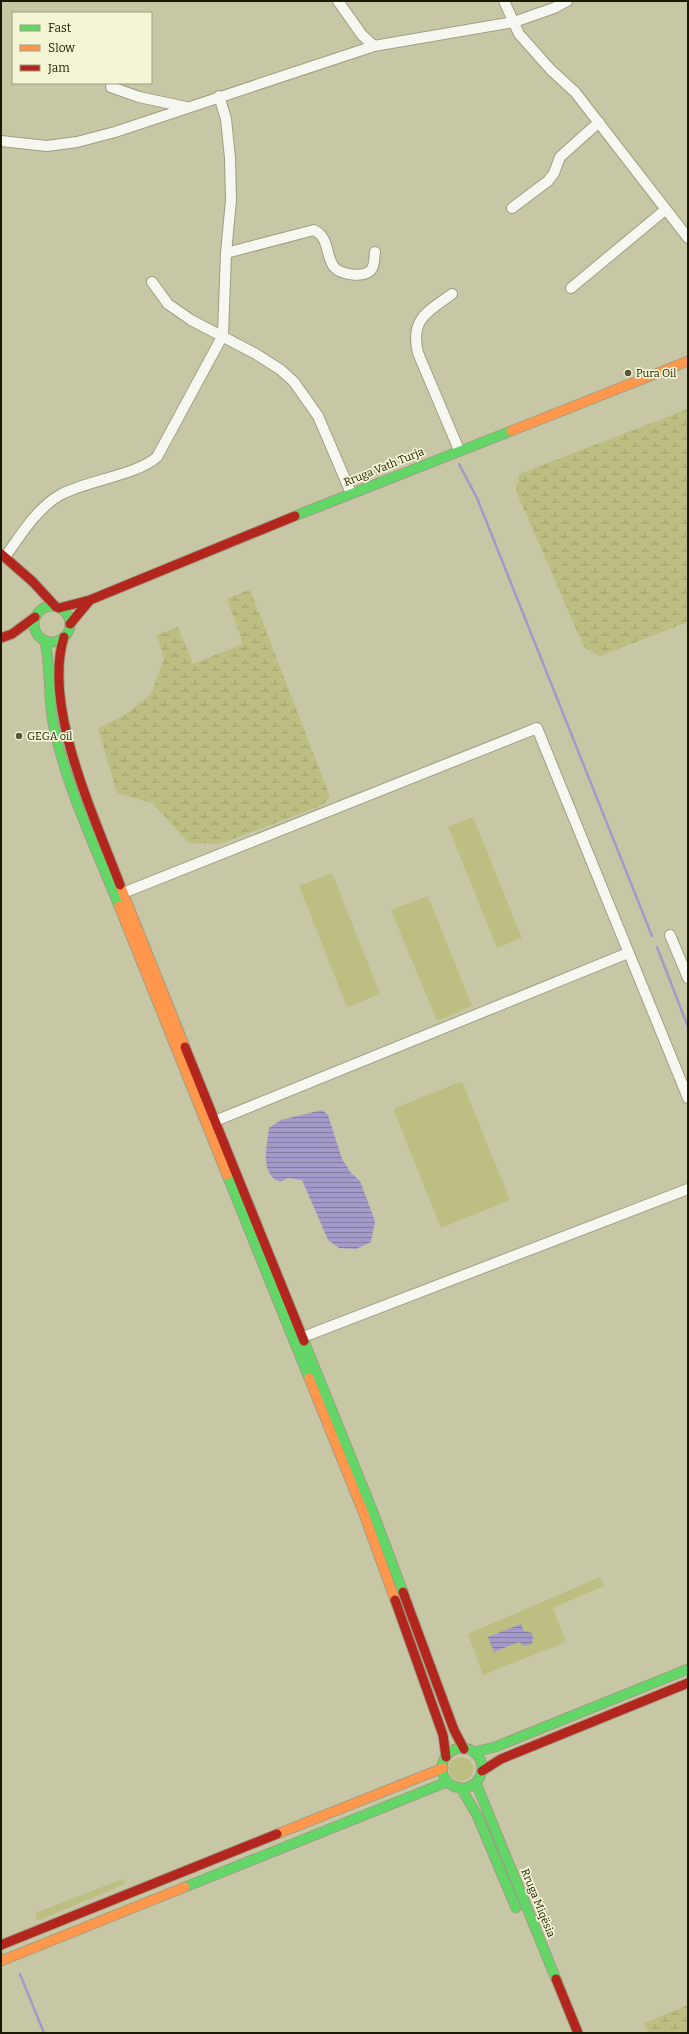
<svg xmlns="http://www.w3.org/2000/svg" width="689" height="2034" font-family="Bitter,serif">
	<style>
		.green { fill: #bdbe82 }
		.wetland { fill: url(#wetland-marsh) }
		.water { fill: url(#water-rules) }
		.lines { fill: none; stroke-linecap: round; stroke-linejoin: round }
		.stream { stroke: #a39aca; stroke-width: 2.5 }
		.street-casing { stroke: #9e9e83; stroke-width: 12 }
		.fast-casing { stroke: #9e9e83; stroke-width: 11 }
		.slow-casing { stroke: #9e9e83; stroke-width: 11 }
		.jam-casing { stroke: #9e9e83; stroke-width: 11 }
		.street { stroke: #f7f7f2; stroke-width: 10 }
		.fast { stroke: #63d668; stroke-width: 9 }
		.slow { stroke: #ff974d; stroke-width: 9 }
		.jam { stroke: #b3261e; stroke-width: 9 }
		.poi-dot { fill: #57573b; stroke: #f3f5d5; stroke-width: 1.5 }
		.labels { text-anchor: middle; dominant-baseline: central; stroke-width: 3.5; stroke-linejoin: round; paint-order: stroke }
		.poi-label { font-size: 11px; fill: #1a1a02; stroke: #f3f5d5; text-anchor: start }
		.street-label { font-size: 11px; fill: #1a1a02; stroke: #f3f5d5 }
	</style>
	<defs>
		<pattern id="wetland-marsh" width="20" height="14" patternUnits="userSpaceOnUse"><rect width="20" height="14" fill="#bdbe82"/><path d="M1 5h8M5 5V1M11 12h8M15 12V8" fill="none" stroke="#a2a36f"/></pattern>
		<pattern id="water-rules" width="6" height="5" patternUnits="userSpaceOnUse"><rect width="6" height="5" fill="#a39aca"/><path d="M0 2.5h6" fill="none" stroke="#847da2"/></pattern>
	</defs>
	<rect width="100%" height="100%" fill="#c7c7a5"/>
	<path class="green" d="M473 817 522 938 497 948 448 827Z
		M332 873 380 994 347 1007 299 886Z
		M428 896 472 1006 437 1021 391 910Z
		M462 1081 510 1200 441 1228 393 1109Z
		M600 1577 604 1586 553 1608 566 1642 483 1675 468 1634Z
		M449 1769a12 12 0 1 1 24 0a12 12 0 1 1-24 0Z
		M123 1879 125 1884 37 1921 35 1913Z"/>
	<path class="wetland" d="M688 409V622L600 656 584 647 516 491 519 474Z
		M250 589 330 797 323 805 219 844 189 843 152 803 117 793 98 728 126 714 151 694 164 659 157 635 178 627 193 664 243 644 227 599Z
		M688 2005V2033H648L644 2023Z"/>
	<path class="water" d="M322 1110 328 1115 342 1159 351 1173 360 1181 375 1221 371 1242 356 1249 339 1248 328 1240 302 1180 288 1178 280 1182C259 1174 267 1146 269 1128L281 1120Z
		M521 1624 524 1631 532 1633 533 1639 532 1644 524 1646 519 1642 494 1652 488 1637Z"/>
	<g class="lines">
		<path class="stream" d="M459 464 477 498 652 936
			M657 947 688 1027
			M20 1974 44 2033"/>
		<defs>
			<path id="street" d="M338 1 362 35 374 46
				M504 1 519 34 551 70 575 92 688 238
				M111 87 139 97 186 107
				M1 141 47 146 77 142 115 132 374 46 514 22 554 8 567 1
				M512 208 548 181 554 173 560 157 599 122
				M226 253 314 230C330 238 325 255 334 267 341 275 364 278 371 270 375 266 374 257 375 252
				M152 282 168 304 191 320 256 354 281 370 294 382 318 416 351 493
				M571 288 665 210
				M452 294C427 312 410 319 418 353L459 450
				M5 557C20 536 37 508 60 495 87 480 135 476 157 457L223 335 226 253 231 200 230 158 226 119 219 96
				M123 893 537 728 688 1098
				M670 935 688 978
				M215 1121 628 953
				M303 1337 688 1189"/>
			<path id="fast" d="M295 516 511 431
				M34 624a18 18 0 1 1 36 0a18 18 0 1 1-36 0Z
				M45 641C51 668 48 696 53 723 66 786 95 846 119 906
				M227 1175 309 1378
				M304 1341 371 1507 403 1592
				M442 1768a20 20 0 1 1 40 0a20 20 0 1 1-40 0Z
				M474 1752 495 1747 688 1669
				M476 1783 556 1979
				M461 1788 477 1815 516 1908
				M185 1887 447 1782"/>
			<path id="slow" d="M511 431 688 361
				M120 885 185 1047
				M119 906 227 1175
				M309 1378 364 1514 395 1600
				M277 1834 443 1768
				M1 1961 185 1887"/>
			<path id="jam" d="M1 554 33 582 56 607
				M59 608 90 600 295 516
				M70 624 90 600
				M64 637C42 707 95 818 120 885
				M1 638 12 634 35 617
				M185 1047 304 1341
				M403 1592 454 1730 464 1749
				M395 1600 443 1735 446 1757
				M482 1771 501 1759 688 1683
				M1 1945 277 1834
				M556 1979 578 2033"/>
		</defs>
		<use href="#street" class="street-casing"/>
		<use href="#fast" class="fast-casing"/>
		<use href="#slow" class="slow-casing"/>
		<use href="#jam" class="jam-casing"/>
		<use href="#street" class="street"/>
		<use href="#fast" class="fast"/>
		<use href="#slow" class="slow"/>
		<use href="#jam" class="jam"/>
	</g>
	<g class="poi-dot">
		<circle cx="628" cy="373" r="4"/>
		<circle cx="19" cy="736" r="4"/>
	</g>
	<g class="labels">
		<g class="poi-label">
			<text x="636" y="373">Pura Oil</text>
			<text x="27" y="736">GEGA oil</text>
		</g>
		<g class="street-label">
			<text transform="translate(384 467) rotate(-22)">Rruga Vath Turja</text>
			<text transform="translate(538 1903) rotate(68)">Rruga Miqësia</text>
		</g>
	</g>
	<rect width="689" height="2034" fill="none" stroke="#1a1a02" stroke-width="4"/>
	<rect x="12" y="12" width="140" height="72" fill="#f3f5d5" stroke="#9c9d81"/>
	<rect x="20" y="25" width="20" height="6" fill="#63d668" stroke="#9c9d81"/>
	<text x="48" y="32" font-size="12" fill="#1a1a02">Fast</text>
	<rect x="20" y="45" width="20" height="6" fill="#ff974d" stroke="#9c9d81"/>
	<text x="48" y="52" font-size="12" fill="#1a1a02">Slow</text>
	<rect x="20" y="65" width="20" height="6" fill="#b3261e" stroke="#9c9d81"/>
	<text x="48" y="72" font-size="12" fill="#1a1a02">Jam</text>
</svg>
